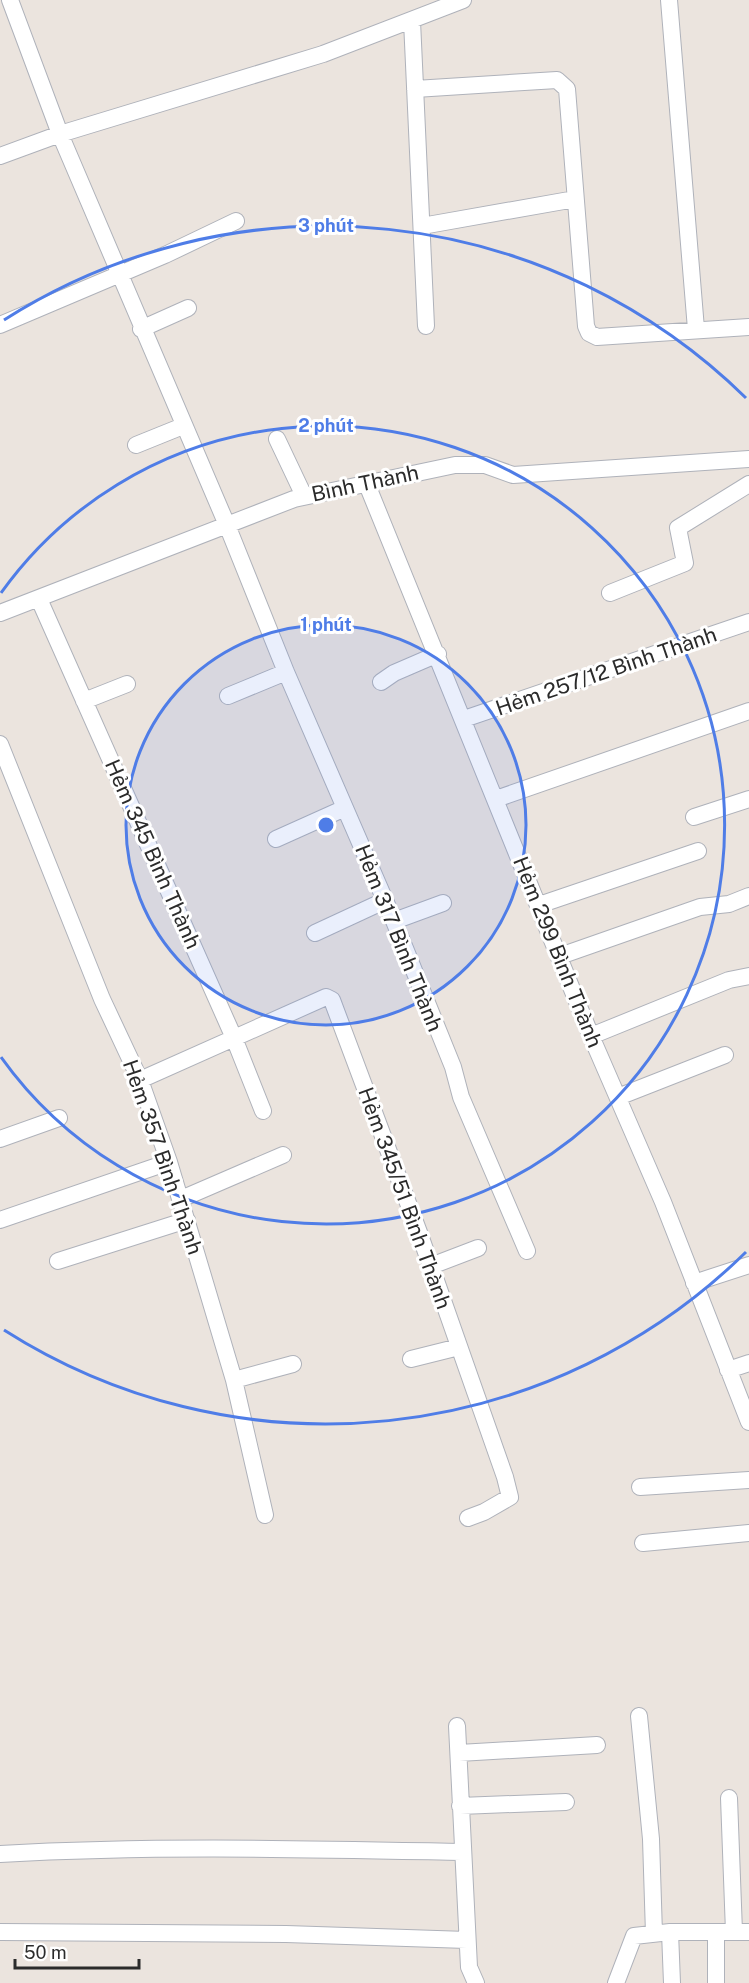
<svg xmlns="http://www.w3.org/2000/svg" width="749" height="1983" font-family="'Public Sans',sans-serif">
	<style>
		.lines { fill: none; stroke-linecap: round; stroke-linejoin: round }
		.minor-casing { stroke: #afb2ba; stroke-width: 18 }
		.minor { stroke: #fff; stroke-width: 16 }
		.ring { fill: none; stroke: #4f7de7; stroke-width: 3 }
		.labels { text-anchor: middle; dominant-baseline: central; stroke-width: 6; stroke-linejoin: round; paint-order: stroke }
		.street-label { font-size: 21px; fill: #2b2b2b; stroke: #fff }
		.centre { fill: #4f7de7; stroke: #fff; stroke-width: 3 }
		.ring-label { font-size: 18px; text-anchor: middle; font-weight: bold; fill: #4f7de7; stroke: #fff; stroke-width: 6; stroke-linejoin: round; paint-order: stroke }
	</style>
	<rect width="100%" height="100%" fill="#ebe4de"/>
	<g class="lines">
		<defs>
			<path id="minor" d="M10 0 60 134 227 525 286 672 394 921 453 1067 461 1097 527 1251
				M669 0 696 329
				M412 21 426 326
				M415 89 557 80 567 89 586 326 589 333 597 337 749 327
				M0 156 60 134 323 54 463 0
				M422 226 575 199
				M0 325 165 255 236 221
				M141 329 188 308
				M277 439 304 496
				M136 445 183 426
				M366 482 591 1036 663 1202 749 1422
				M610 593 685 563 678 528 749 484
				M39 599 234 1038 263 1111
				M0 613 294 499 455 465H485L513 475 749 459
				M381 682 394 673 438 654
				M228 696 286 672
				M84 701 127 684
				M464 719 749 622
				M0 744 102 999 140 1080 169 1162 234 1380 265 1515
				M496 799 749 711
				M694 817 749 799
				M276 839 345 808
				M539 905 698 851
				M394 921 443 903
				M315 933 384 901
				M560 956 700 907 729 904 749 896
				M591 1036 729 980 749 976
				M140 1080 326 997 332 1000 420 1235 505 1477 510 1497 484 1512 468 1518
				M618 1097 725 1055
				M0 1139 59 1118
				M181 1199 283 1155
				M0 1220 169 1162
				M58 1261 187 1220
				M431 1266 478 1248
				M694 1283 749 1265
				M411 1359 459 1347
				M728 1370 749 1363
				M234 1380 293 1364
				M640 1487 749 1480
				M643 1543 749 1533
				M639 1716 651 1839 654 1934
				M457 1726 469 1967 476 1983
				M459 1753 597 1745
				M729 1798 734 1932
				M460 1806 566 1802
				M0 1854C154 1845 308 1849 462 1852
				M0 1932 286 1934 467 1940
				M670 1932 672 1983
				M616 1983 634 1936 670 1932H749
				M716 1983V1932"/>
		</defs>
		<use href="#minor" class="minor-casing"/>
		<use href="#minor" class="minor"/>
	</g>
	<circle cx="326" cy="825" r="200" fill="#4f7de7" fill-opacity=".12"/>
	<g class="ring">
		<circle cx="326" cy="825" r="200"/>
		<path d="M1 593A399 399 0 1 1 1 1057"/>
		<path d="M746 1252A599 599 0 0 1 4 1330M4 320A599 599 0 0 1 746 398"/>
	</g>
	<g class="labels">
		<g class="street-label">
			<text transform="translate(365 483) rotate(-12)">Bình Thành</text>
			<text transform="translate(606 671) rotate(-19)">Hẻm 257/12 Bình Thành</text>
			<text transform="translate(153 854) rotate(66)">Hẻm 345 Bình Thành</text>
			<text transform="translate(399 938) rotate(68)">Hẻm 317 Bình Thành</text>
			<text transform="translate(558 952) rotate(68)">Hẻm 299 Bình Thành</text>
			<text transform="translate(163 1157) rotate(71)">Hẻm 357 Bình Thành</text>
			<text transform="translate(405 1198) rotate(70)">Hẻm 345/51 Bình Thành</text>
		</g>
	</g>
	<circle cx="326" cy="825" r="9" class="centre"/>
	<g class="ring-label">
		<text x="326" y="232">3 phút</text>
		<text x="326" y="432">2 phút</text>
		<text x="326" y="631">1 phút</text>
	</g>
	<path d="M15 1959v9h124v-9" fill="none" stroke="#2b2b2b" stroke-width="3"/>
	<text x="24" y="1959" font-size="18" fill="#2b2b2b" stroke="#ffffff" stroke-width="4.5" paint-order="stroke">50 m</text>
</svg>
